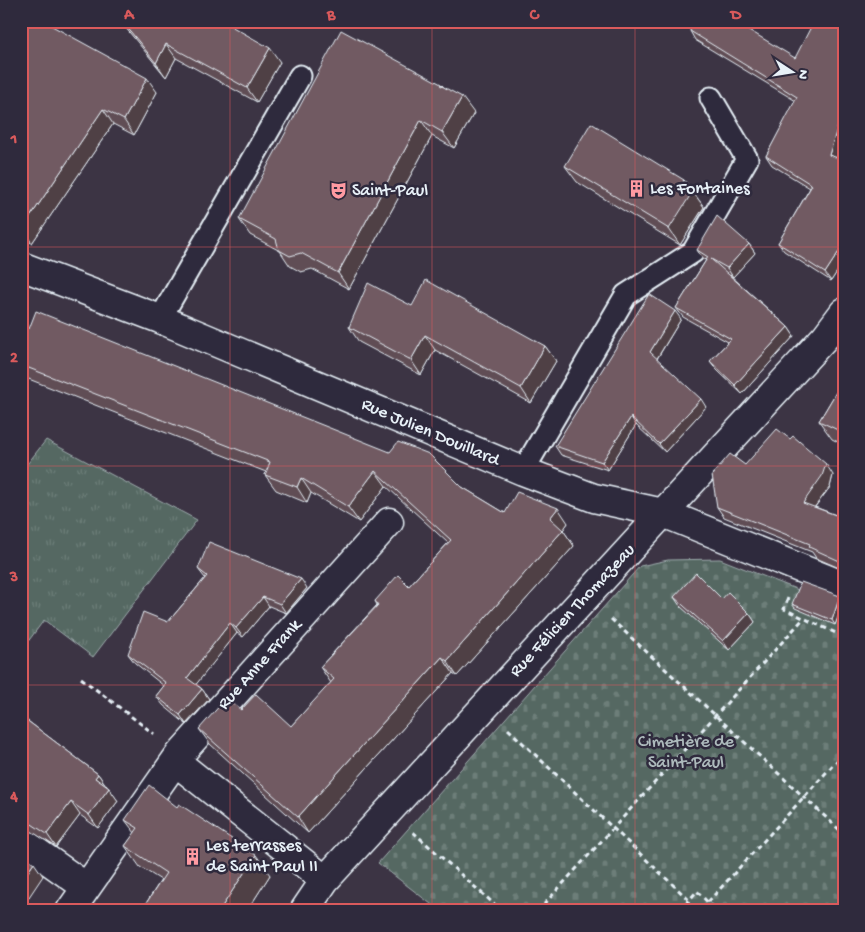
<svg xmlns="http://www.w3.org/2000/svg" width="865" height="932" font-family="'Gochi Hand',sans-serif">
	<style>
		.cemetery { fill: url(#cemetery-stones); stroke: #9eacad }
		.park { fill: url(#park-tufts); stroke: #9eacad }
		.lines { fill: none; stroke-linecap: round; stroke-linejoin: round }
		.lane-casing { stroke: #e8f1f8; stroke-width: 25 }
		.street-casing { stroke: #e8f1f8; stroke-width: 31 }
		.path { stroke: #e8f1f8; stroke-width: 3; stroke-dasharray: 5 4; stroke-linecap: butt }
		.lane { stroke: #2f2a3d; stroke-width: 21 }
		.street { stroke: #2f2a3d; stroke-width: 28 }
		.wall { fill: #614d54; stroke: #e8f1f8 }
		.shaded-wall { fill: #4f3f45; stroke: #e8f1f8 }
		.building { fill: #715a62; stroke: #e8f1f8 }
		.grid { fill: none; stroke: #da5a5c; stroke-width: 1; stroke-opacity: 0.55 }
		.labels { text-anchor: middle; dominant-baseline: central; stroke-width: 5; stroke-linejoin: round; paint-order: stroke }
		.poi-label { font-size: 18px; fill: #e8f1f8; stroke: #2f2a3d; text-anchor: start }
		.street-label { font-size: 18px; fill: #e8f1f8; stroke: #2f2a3d }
		.park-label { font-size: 18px; fill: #adbabc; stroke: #2f2a3d }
		.neatline { fill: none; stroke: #da5a5c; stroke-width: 2 }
		.grid-label { font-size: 16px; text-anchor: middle; font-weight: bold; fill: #da5a5c }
	</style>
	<defs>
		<pattern id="cemetery-stones" width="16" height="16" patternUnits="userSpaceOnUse" patternTransform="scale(1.25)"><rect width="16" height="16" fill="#546862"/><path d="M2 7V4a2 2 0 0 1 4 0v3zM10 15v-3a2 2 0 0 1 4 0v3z" fill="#6d7e79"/></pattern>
		<pattern id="park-tufts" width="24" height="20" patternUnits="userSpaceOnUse" patternTransform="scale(1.25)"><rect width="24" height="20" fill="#546862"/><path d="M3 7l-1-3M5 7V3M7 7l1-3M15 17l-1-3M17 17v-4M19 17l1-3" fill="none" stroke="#6d7e79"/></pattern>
	</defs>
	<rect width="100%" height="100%" fill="#3c3444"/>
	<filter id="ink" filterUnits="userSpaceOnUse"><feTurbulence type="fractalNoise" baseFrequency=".02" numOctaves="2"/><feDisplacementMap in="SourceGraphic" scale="10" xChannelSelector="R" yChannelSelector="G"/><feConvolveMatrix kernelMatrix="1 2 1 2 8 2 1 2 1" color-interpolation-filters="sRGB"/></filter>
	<g filter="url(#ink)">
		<path class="cemetery" d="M720 559 844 608V911H440L378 863 640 566 668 560Z"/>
		<path class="park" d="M46 440 197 520 93 657 44 620 21 651V472Z"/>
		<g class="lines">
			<defs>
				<path id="lane" d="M160 319 300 76
					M523 471 626 295 693 252 747 159 711 98"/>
				<path id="street" d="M21 266 160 319 523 471 594 498 663 513 844 586
					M175 761 325 880
					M21 841 86 887
					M70 911 180 754 389 522
					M304 911 325 880 826 336 844 312"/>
			</defs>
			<use href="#lane" class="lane-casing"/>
			<use href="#street" class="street-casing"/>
			<path class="path" d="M788 598 784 609 838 634 844 640
				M611 619 844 834
				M81 678 154 734
				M508 729 689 900
				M413 832 502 911
				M708 902 844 753
				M538 911 804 618
				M680 911 697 891 716 911"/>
			<use href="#lane" class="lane"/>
			<use href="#street" class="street"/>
		</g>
		<path class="wall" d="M21 21 157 92 134 135 113 124 32 243 21 239Z
			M120 21H222L280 62 257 102 176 58 166 77Z
			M844 21V134L837 158 844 160V261L831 281 784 251 778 243 810 188 772 165 766 156 796 101 695 40 690 31 795 58Z
			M441 84 444 87 474 113 454 148 432 136 349 289 312 269 301 272 290 266 280 251 250 235 239 219Z
			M565 166 684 180 704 207 680 245 577 182Z
			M749 244 755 253 733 277 730 275 788 327 794 336 742 394 717 370 710 361 728 342 683 317 676 308 706 260 703 259 697 250Z
			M412 306 545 346 556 361 531 403 435 350 421 375 359 342 349 327Z
			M681 319 657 359 706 407 665 452 636 425 608 470 561 455 555 446Z
			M21 324 29 329 462 487 505 513 568 523 563 530 574 546 457 676 453 673 308 833 210 744 199 729 226 705 291 726 331 683 320 667 377 605 375 601 409 586 448 543 386 486 359 522 311 493 307 503 276 490 265 475 266 472 21 376Z
			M844 379V445L832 439 819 421Z
			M745 465 833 475 830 487 815 507 844 518V570L816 558 812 552 724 517 717 507Z
			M198 569 307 588 286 613 269 606 243 637 237 633 196 684 202 689 209 699 186 724 163 705 156 696 164 686 135 663 128 654 168 622 205 578Z
			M840 596 844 601 835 625 795 608 792 604Z
			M674 597 722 599 749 613 755 622 729 650 680 606Z
			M21 716 98 774 118 801 98 828 80 815 56 847 23 826H21Z
			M177 807 270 875 247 911H141L161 880 140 867 125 846 135 833 125 820Z"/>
		<path class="shaded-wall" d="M166 44 176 58 166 77 156 63Z
			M270 48 280 62 257 102 247 88Z
			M147 78 157 92 134 135 124 120Z
			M462 97 474 113 454 148 442 132Z
			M844 106V134L835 164 829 155Z
			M103 109 113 124 32 243 22 229Z
			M421 120 432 136 349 289 338 273Z
			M684 180 704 207 680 245 669 229 683 182Z
			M749 244 755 253 733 277 727 268Z
			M844 244V261L831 281 825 273Z
			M675 311 681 319 656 360 650 352Z
			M788 327 794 336 742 394 735 385Z
			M425 335 435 350 421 375 411 360Z
			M545 346 556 361 531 403 521 388Z
			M701 399 706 407 665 452 659 444Z
			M631 417 636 425 608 470 602 462Z
			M826 464 833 475 830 487 810 513 803 503Z
			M375 471 386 486 359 522 348 507Z
			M301 478 311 493 307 503 297 487Z
			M558 508 568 523 561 533 550 518Z
			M563 530 574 546 457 676 447 661Z
			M301 579 307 588 286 613 280 604Z
			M840 596 844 601 835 625 832 620Z
			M263 597 269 606 243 637 236 628Z
			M749 613 755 622 729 650 723 641Z
			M230 623 237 633 194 687 187 678Z
			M442 657 453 673 308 833 298 817Z
			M202 689 209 699 186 724 180 715Z
			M98 774 107 787 95 778Z
			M109 788 118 801 98 828 89 815Z
			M71 802 80 815 56 847 47 834Z
			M256 855 270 875 247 911H219Z
			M34 863 43 876 21 909V882Z"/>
		<path class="building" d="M21 21H43L147 78 124 120 103 109 22 229Z
			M122 21H222L270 48 247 88 166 44 156 63Z
			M691 21H734L795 58 814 21H844V106L829 155 844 160V244L825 273 778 243 812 185 766 156 797 97 690 31Z
			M341 30 441 84 440 85 462 97 442 132 421 120 338 273 301 253 290 256 279 250 276 239 239 219Z
			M591 123 684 180 683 182 693 191 669 229 565 166Z
			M717 216 749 244 727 268 711 259 788 327 735 385 710 361 731 339 676 308 708 257 697 250Z
			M426 280 545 346 521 388 425 335 411 360 349 327 368 283 412 306Z
			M649 294 675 311 650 352 701 399 659 444 631 417 602 462 555 446Z
			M36 311 390 452 398 442 429 454 462 487 505 513 517 492 558 508 550 518 563 530 447 661 442 657 298 817 199 729 223 702 226 705 230 701 241 710 256 694 291 726 334 679 320 667 378 605 375 601 398 575 409 586 451 540 375 471 348 507 301 478 297 487 265 475 270 462 21 365V324L29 329Z
			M844 379V433L819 421Z
			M777 429 790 439 793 436 826 464 822 476 803 503 844 518V563L809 547 810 544 717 507 712 475 730 454 745 465Z
			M209 542 301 579 280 604 263 597 236 628 230 623 187 678 202 689 180 715 156 696 166 683 128 654 143 612 168 622 207 576 198 569Z
			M696 573 722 599 728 592 749 613 723 641 674 597Z
			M801 582 840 596 832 620 792 604Z
			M21 716 98 774 95 778 109 788 89 815 71 802 47 834 21 817Z
			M149 785 177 807 179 804 256 855 219 911H141L166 873 125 846 138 828 125 820Z
			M21 853 34 863 21 882Z
			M21 903 30 909 28 911H21Z"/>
	</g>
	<path class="grid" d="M230 21V911M432 21V911M635 21V911M21 247H844M21 466H844M21 685H844"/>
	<defs>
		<symbol id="building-bare" viewBox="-9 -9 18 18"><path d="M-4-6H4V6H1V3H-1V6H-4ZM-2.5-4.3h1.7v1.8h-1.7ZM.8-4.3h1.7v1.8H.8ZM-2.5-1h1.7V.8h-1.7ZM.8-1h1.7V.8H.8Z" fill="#ff9aa2" stroke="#2f2a3d" stroke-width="2.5" paint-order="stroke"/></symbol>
		<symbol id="theatre-bare" viewBox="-9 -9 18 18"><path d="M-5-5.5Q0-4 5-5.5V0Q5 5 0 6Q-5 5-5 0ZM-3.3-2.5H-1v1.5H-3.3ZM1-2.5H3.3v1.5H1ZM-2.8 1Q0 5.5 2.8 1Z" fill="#ff9aa2" stroke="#2f2a3d" stroke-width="2.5" paint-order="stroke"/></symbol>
	</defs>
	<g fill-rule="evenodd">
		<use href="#building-bare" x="624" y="176" width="25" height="25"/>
		<use href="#theatre-bare" x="326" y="178" width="25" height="25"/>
		<use href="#building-bare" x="180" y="844" width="25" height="25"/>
	</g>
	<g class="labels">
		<g class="poi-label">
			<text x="650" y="189">Les Fontaines</text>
			<text x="352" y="191">Saint-Paul</text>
			<text x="206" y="846">Les terrasses<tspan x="206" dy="21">de Saint Paul II</tspan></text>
		</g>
		<g class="street-label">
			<text transform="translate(430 433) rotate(23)">Rue Julien Douillard</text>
			<text transform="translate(573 611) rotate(-47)">Rue Félicien Thomazeau</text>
			<text transform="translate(260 665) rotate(-48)">Rue Anne Frank</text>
		</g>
		<g class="park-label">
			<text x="686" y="742">Cimetière de<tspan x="686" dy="21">Saint-Paul</tspan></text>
		</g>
	</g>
	<rect width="865" height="932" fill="none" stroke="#2f2a3d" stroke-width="55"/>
	<g transform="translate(792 72) rotate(102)" stroke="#2f2a3d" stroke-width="4" paint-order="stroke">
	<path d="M0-4L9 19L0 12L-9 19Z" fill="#e8f1f8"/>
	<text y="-8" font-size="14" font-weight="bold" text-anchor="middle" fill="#e8f1f8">N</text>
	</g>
	<rect x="28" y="28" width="810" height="876" class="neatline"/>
	<g class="grid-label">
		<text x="129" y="19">A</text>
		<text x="331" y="19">B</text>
		<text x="534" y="19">C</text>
		<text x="736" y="19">D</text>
		<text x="14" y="143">1</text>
		<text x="14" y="362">2</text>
		<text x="14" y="581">3</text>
		<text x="14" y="801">4</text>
	</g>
</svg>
